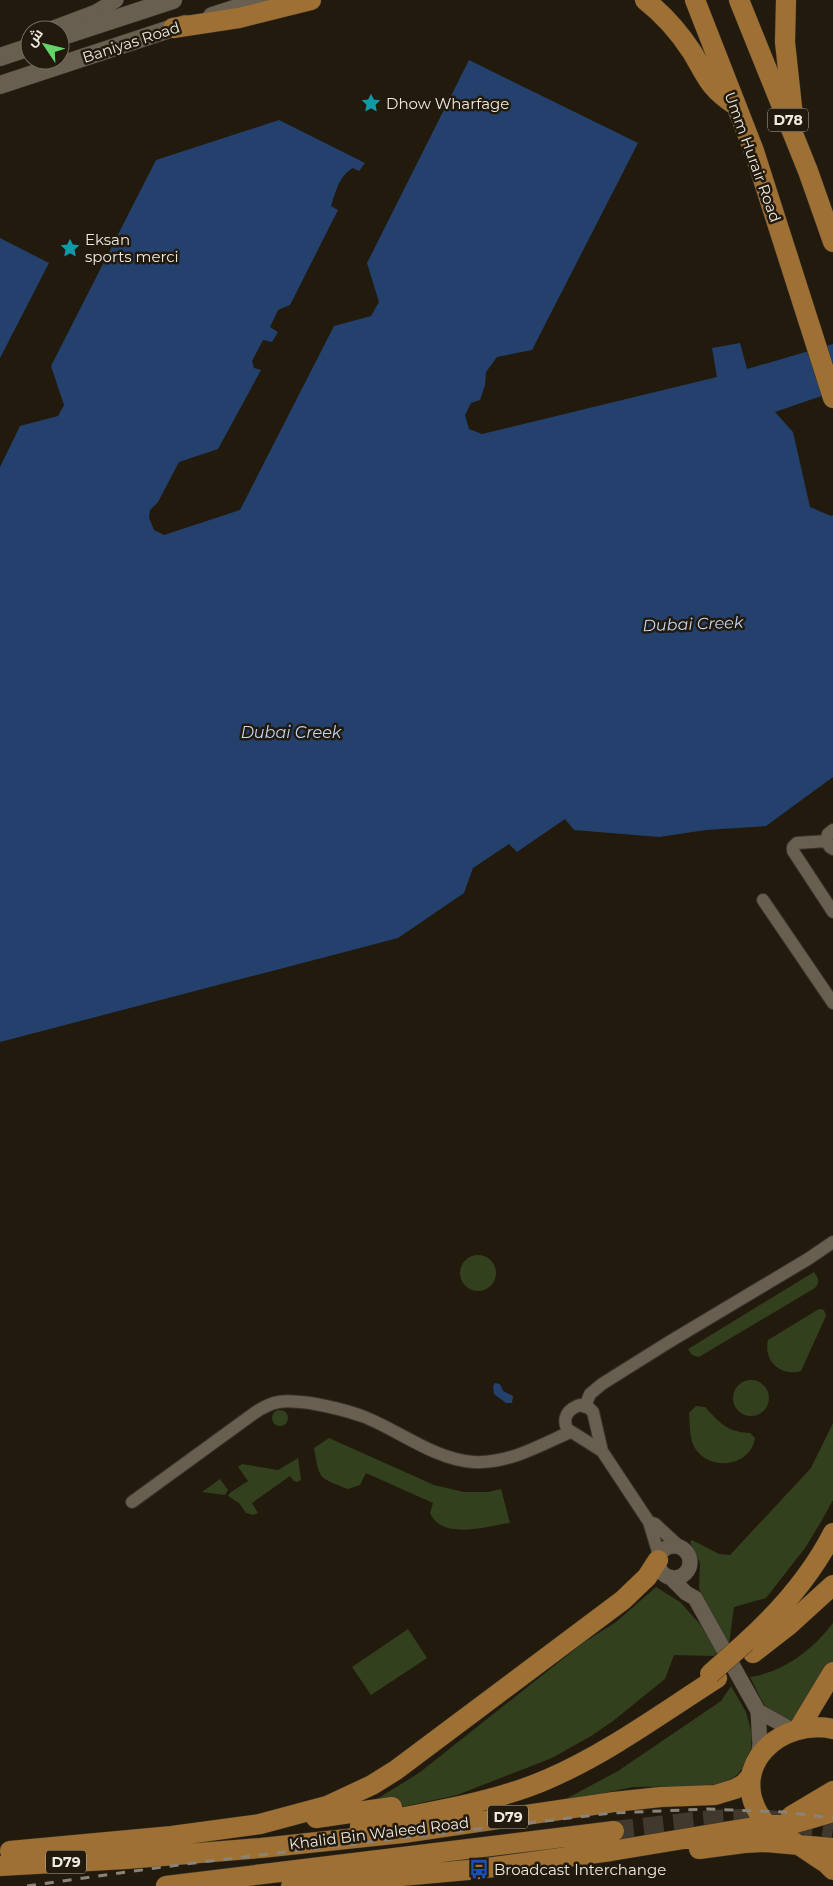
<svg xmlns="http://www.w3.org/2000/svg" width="833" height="1886" font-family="Montserrat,Cairo,sans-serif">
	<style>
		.green { fill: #33401e }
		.water { fill: #24416e }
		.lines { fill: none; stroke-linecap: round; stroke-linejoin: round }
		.primary-tunnel { stroke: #41392d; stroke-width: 20; stroke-dasharray: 20 10; stroke-linecap: butt }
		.minor-casing { stroke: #39332d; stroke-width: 14 }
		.tertiary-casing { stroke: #39332d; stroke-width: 16 }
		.secondary-casing { stroke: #39332d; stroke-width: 19 }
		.primary-casing { stroke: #39332d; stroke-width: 21 }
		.minor { stroke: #695f50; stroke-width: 12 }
		.tertiary { stroke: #695f50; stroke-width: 15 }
		.secondary { stroke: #695f50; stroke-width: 18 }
		.primary { stroke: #9f7033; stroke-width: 20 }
		.rail { stroke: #8a8378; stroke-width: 3; stroke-dasharray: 9 9; stroke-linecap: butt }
		.primary-bridge-casing { stroke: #39332d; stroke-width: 21; stroke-linecap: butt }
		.primary-bridge { stroke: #9f7033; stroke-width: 20 }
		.labels { text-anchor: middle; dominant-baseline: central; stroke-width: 5; stroke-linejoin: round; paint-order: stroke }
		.shield { fill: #221a0d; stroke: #b2aca1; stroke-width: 1 }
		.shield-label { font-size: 14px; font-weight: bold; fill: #efeae1 }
		.street-label { font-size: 15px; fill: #efeae1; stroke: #221a0d }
		.poi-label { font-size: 15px; fill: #efeae1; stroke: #221a0d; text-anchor: start }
		.water-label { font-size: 16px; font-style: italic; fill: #c3d6f4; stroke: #221a0d }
	</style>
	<rect width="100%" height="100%" fill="#221a0d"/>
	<path class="green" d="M460 1273a18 18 0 1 1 36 0a18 18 0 1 1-36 0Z
		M814 1272C819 1279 820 1282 815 1288L699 1357 692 1355 688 1349Z
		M819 1309 824 1310 826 1316 801 1371C781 1377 763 1361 768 1340Z
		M733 1398a18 18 0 1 1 36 0a18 18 0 1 1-36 0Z
		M696 1406 705 1407C720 1423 727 1432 750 1433L755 1438C751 1465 714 1472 697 1451 689 1442 690 1425 689 1413Z
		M272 1418a8 8 0 1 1 16 0a8 8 0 1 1-16 0Z
		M833 1423V1500L822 1520 805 1548 766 1598 734 1607 729 1644 707 1608 699 1588 700 1563 690 1542 692 1540 719 1554 730 1555 811 1468Z
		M329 1438 434 1485 464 1492H488L501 1489 510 1523C486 1526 443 1541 430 1513L433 1503 366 1473 360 1485 348 1489C317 1477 320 1480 314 1448Z
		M298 1458 301 1480 297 1482 294 1481 290 1476 252 1503 258 1513 253 1515 246 1513 239 1503 228 1496 231 1492 248 1481 238 1467 242 1464 278 1470Z
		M220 1479 228 1490 225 1495 202 1492Z
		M656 1587 680 1602 699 1623 718 1652 714 1656 674 1655 665 1679 613 1721 591 1736 552 1758 457 1795 383 1811 364 1807 419 1773 583 1643 616 1622Z
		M833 1623V1668L792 1725 772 1717 762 1701 750 1677C784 1672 812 1650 833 1623Z
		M408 1629 427 1658 371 1695 352 1667Z
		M731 1686 746 1712 752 1734 750 1758 738 1774 726 1783 702 1786 633 1787 560 1802 618 1771 721 1701Z"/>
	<path class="water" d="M469 60 638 143 532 350 497 357 486 372 485 385 480 400 471 403 465 415 469 429 482 434 717 377 712 348 740 343 747 369 833 344V392L775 412 793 432 810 507 831 516 833 515V777L766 826 706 830 659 837 574 830 565 819 517 852 509 844 473 868 464 893 398 938 0 1042V467L20 426 58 416 64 405 51 366 156 160 279 120 365 163 359 171 353 168C339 176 336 191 331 206L338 210 290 305 278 310 270 327 278 332 272 342 263 340 252 361 254 368 261 370 218 449 179 462 158 502 150 510 149 518 154 530 164 535 240 510 334 326 371 316 379 302 367 263Z
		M0 238 49 263 0 358Z
		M495 1383 500 1384 503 1391 513 1396 512 1403H506L494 1394 493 1386Z"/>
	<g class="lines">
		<path class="primary-tunnel" d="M614 1831C657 1827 702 1819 745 1819 774 1819 804 1825 833 1829"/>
		<defs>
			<path id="minor" d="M833 830 828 834 826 841 830 847 833 849
				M827 841 797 843 793 847V851L833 912
				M763 900 833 1003
				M580 1405 589 1408 593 1412 602 1451 567 1429C562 1417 568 1409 580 1405Z
				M585 1406 590 1394 602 1384 669 1342 808 1259 833 1242
				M602 1451 649 1522 659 1555
				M132 1502 253 1414C274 1399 285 1400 310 1403 327 1406 345 1410 362 1416 399 1430 433 1459 473 1462 508 1464 539 1446 570 1432
				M649 1522 655 1524 680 1547"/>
			<path id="tertiary" d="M48 30 96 12 116 0
				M658 1562a16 16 0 1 1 32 0a16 16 0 1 1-32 0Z
				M670 1577 686 1593 695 1598 758 1711 760 1744 758 1757
				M758 1711 794 1731"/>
			<path id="secondary" d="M212 16 262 0
				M60 37 173 0
				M0 57 30 47
				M0 85 185 24"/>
			<path id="primary" d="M645 0C663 14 679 32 692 52 707 77 709 88 735 105
				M695 0 754 151 833 398
				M739 0 808 171 833 242
				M786 0 785 42 793 116
				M173 28 239 18 311 0
				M746 1642C780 1611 812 1574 833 1533
				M753 1653 789 1625 833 1585
				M833 1729C781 1718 728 1765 760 1816 769 1830 784 1836 797 1844 807 1850 816 1857 826 1863L833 1870
				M798 1730 833 1672
				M791 1816 833 1791
				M316 1818 392 1807
				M360 1826C421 1813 491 1804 548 1779 608 1753 662 1713 717 1678
				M699 1849 744 1843 766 1842 833 1848
				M10 1851 172 1836 260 1824 327 1806 372 1785 396 1770 623 1600 647 1577 658 1560
				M0 1866 126 1859 261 1848 403 1833 614 1802 661 1797 715 1795 735 1789 744 1784 751 1776
				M166 1886 614 1831
				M291 1886 479 1869 611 1851 767 1825H789L833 1812"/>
		</defs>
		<use href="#minor" class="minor-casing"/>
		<use href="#tertiary" class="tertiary-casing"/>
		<use href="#secondary" class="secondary-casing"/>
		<use href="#primary" class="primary-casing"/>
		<use href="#minor" class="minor"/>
		<use href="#tertiary" class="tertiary"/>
		<use href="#secondary" class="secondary"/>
		<use href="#primary" class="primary"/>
		<path class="rail" d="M27 1886 185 1864 612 1813 707 1809 784 1812 833 1818"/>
		<defs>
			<path id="primary-bridge" d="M710 1674 746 1642"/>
		</defs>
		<use href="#primary-bridge" class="primary-bridge-casing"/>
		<use href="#primary-bridge" class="primary-bridge"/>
	</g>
	<defs>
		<symbol id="sight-bare" viewBox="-9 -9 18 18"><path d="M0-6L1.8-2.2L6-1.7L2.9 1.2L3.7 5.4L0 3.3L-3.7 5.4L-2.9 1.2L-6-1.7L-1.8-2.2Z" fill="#0f9aa8" stroke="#221a0d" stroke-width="2.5" paint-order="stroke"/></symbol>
		<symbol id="bus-bare" viewBox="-9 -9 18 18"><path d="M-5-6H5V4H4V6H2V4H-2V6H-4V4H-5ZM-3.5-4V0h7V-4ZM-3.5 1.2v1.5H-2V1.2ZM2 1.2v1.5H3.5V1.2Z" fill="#1a4fb4" stroke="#221a0d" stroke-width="2.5" paint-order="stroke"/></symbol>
	</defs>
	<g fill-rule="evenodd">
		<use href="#sight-bare" x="357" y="89" width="28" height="28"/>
		<use href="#sight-bare" x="56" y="234" width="28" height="28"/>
		<use href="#bus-bare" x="465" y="1855" width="28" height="28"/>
	</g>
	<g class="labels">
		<g class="shield">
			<rect x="768" y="108.5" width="40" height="23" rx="4"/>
			<rect x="488" y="1805.5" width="40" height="23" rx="4"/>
			<rect x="46" y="1850.5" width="40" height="23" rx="4"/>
		</g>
		<g class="shield-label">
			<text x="788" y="120">D78</text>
			<text x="508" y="1817">D79</text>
			<text x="66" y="1862">D79</text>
		</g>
		<g class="street-label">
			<text transform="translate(131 42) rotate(-18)">Baniyas Road</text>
			<text transform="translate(753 157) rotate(70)">Umm Hurair Road</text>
			<text transform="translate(379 1833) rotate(-7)">Khalid Bin Waleed Road</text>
		</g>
		<g class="poi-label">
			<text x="386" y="103">Dhow Wharfage</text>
			<text x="85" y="239">Eksan<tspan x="85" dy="17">sports merci</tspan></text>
			<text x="494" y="1869">Broadcast Interchange</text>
		</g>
		<g class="water-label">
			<text transform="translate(693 624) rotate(-2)">Dubai Creek</text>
			<text x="291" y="732">Dubai Creek</text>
		</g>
	</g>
	<g transform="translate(45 45) rotate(305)"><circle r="24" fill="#221a0d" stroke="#746d62"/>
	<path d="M0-4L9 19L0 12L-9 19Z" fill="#63d468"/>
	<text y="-8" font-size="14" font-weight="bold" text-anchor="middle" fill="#efeae1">ش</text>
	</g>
</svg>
